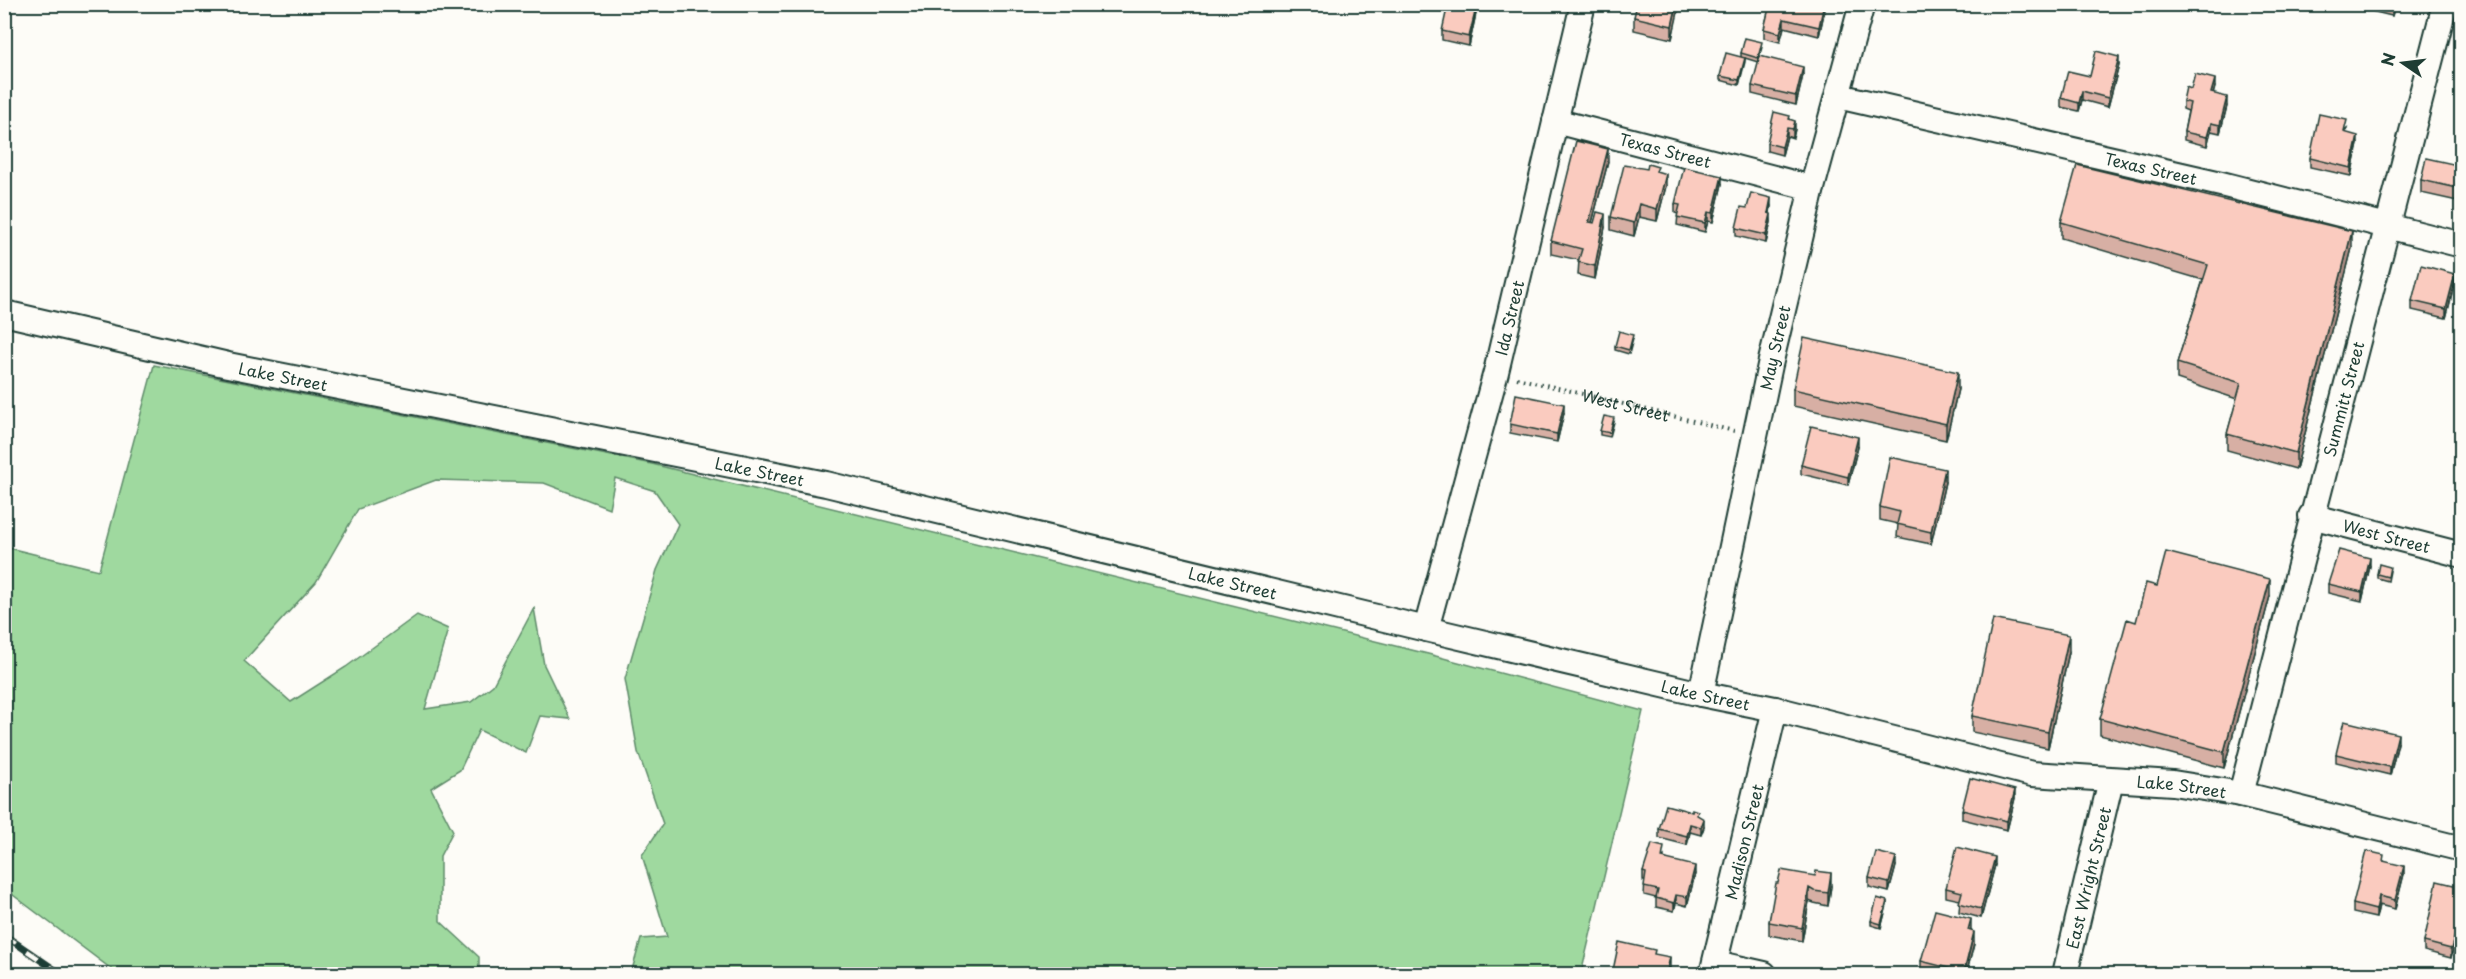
<svg xmlns="http://www.w3.org/2000/svg" width="2466" height="979" font-family="'Playpen Sans',sans-serif">
	<style>
		.green { fill: #9fd99f; stroke: #5f8b6a; stroke-width: 1.5 }
		.lines { fill: none; stroke-linecap: round; stroke-linejoin: round }
		.minor-casing { stroke: #1f3d34; stroke-width: 28 }
		.path { stroke: #1f3d34; stroke-width: 4; stroke-dasharray: 1.5 4.5; stroke-linecap: butt }
		.minor { stroke: #fdfcf7; stroke-width: 24 }
		.rail-casing { stroke: #1f3d34; stroke-width: 7 }
		.rail { stroke: #fdfcf7; stroke-width: 4.5; stroke-dasharray: 14; stroke-linecap: butt }
		.wall { fill: #d7afa4; stroke: #1f3d34; stroke-width: 1.5 }
		.shaded-wall { fill: #af8e86; stroke: #1f3d34; stroke-width: 1.5 }
		.building { fill: #facbbf; stroke: #1f3d34; stroke-width: 1.5 }
		.labels { text-anchor: middle; dominant-baseline: central; stroke-width: 4.5; stroke-linejoin: round; paint-order: stroke }
		.street-label { font-size: 16px; fill: #1f3d34; stroke: #fdfcf7 }
	</style>
	<rect width="100%" height="100%" fill="#fdfcf7"/>
	<filter id="ink" filterUnits="userSpaceOnUse"><feTurbulence type="fractalNoise" baseFrequency=".0167" numOctaves="2"/><feDisplacementMap in="SourceGraphic" scale="12" xChannelSelector="R" yChannelSelector="G"/><feConvolveMatrix kernelMatrix="1 2 1 2 8 2 1 2 1" color-interpolation-filters="sRGB"/></filter>
	<g filter="url(#ink)">
		<path class="green" d="M154 365 652 464 1428 654 1643 711 1581 974H634L632 970 641 939 667 937 642 855 663 824 638 752 625 679 657 570 678 524 655 491 615 478 609 508 544 483 436 480 358 509 316 582 244 661 291 702 346 667 417 615 448 629 425 709 471 702 493 685 534 608 544 665 570 719 540 716 526 753 479 730 460 770 431 788 453 831 440 856V921L479 957V974H118L5 889V547L99 570Z"/>
		<g class="lines">
			<defs>
				<g id="minor">
					<path id="s2" d="M1838 96 2221 184 2462 245"/>
					<path id="s3" d="M1555 121 1812 188"/>
					<path id="s4" d="M4 313 228 365 826 484 1426 629 1701 694 1775 709 2032 774 2173 783 2241 794 2462 849"/>
					<path id="s5" d="M2311 516 2462 555"/>
					<path id="s6" d="M1426 629 1496 372 1583 4"/>
					<path id="s7" d="M1701 694 1770 365 1812 188 1862 4"/>
					<path id="s8" d="M2241 794 2445 4"/>
					<path d="M1715 963 1764 974"/>
					<path id="s9" d="M1712 974 1775 709"/>
					<path id="s10" d="M2065 974 2111 780"/>
				</g>
			</defs>
			<use href="#minor" class="minor-casing"/>
			<path class="path" id="s1" d="M1517 378 1734 431"/>
			<use href="#minor" class="minor"/>
			<defs>
				<path id="rail" d="M4 935 61 974"/>
			</defs>
			<use href="#rail" class="rail-casing"/>
			<use href="#rail" class="rail"/>
		</g>
		<path class="wall" d="M1478 4 1469 46 1442 40V31Z
			M1679 4 1672 39 1634 30V17Z
			M1770 4H1826L1819 36 1784 27 1780 42 1764 38V29Z
			M2342 4H2395L2392 16Z
			M1762 47 1758 62 1745 58 1739 85 1720 80V76L1741 57V53Z
			M2119 65 2108 107 2082 100 2079 111 2061 107V98L2090 76Z
			M1803 75 1796 105 1752 94V86Z
			M2215 87 2213 94 2227 106 2220 133 2211 131 2207 146 2184 140V132L2188 111 2183 109V101L2191 89Z
			M1790 119 1795 129 1793 138 1787 136 1782 155 1767 151V143Z
			M2347 129 2346 133 2358 144 2351 176 2310 167V158Z
			M1608 162 1592 222 1605 227 1595 279 1578 275 1579 260 1551 254V241Z
			M2462 166V202L2421 193V180Z
			M1658 172 1666 186 1657 221 1639 217 1634 236 1611 230V217Z
			M1722 184 1713 222 1708 221 1705 232 1677 225 1678 214 1675 213V204Z
			M1771 206 1770 213 1771 222 1766 243 1736 236V228L1747 208Z
			M2061 222 2352 248 2296 469 2227 450V434L2237 399 2177 379V363L2203 280 2061 238Z
			M2455 282 2446 318 2412 310V301Z
			M1633 339 1629 354 1615 350V346Z
			M1793 389H1958L1946 440 1793 406Z
			M1564 413 1557 442 1510 433V424Z
			M1614 422 1610 437 1600 435V431Z
			M1858 446 1848 485 1801 474V465Z
			M1945 482 1931 544 1897 537 1898 524 1880 520V507Z
			M2370 566 2362 601 2328 593V584Z
			M2390 571 2388 581 2377 578V574Z
			M2157 586 2270 596 2224 768 2100 735V719L2136 622Z
			M2069 652 2048 748 1972 732V716Z
			M2398 743 2390 775 2336 762V754Z
			M2015 798 2007 830 1962 819V810Z
			M1698 816 1704 827 1701 835 1690 832 1687 845 1659 838V829Z
			M1664 856V858L1695 874 1687 906 1676 903 1674 911 1656 907V898L1644 895 1645 881H1643V872Z
			M2384 861 2404 874 2395 909 2379 905 2376 918 2353 913V904Z
			M1995 865 1981 918 1959 912 1960 900 1946 897V888Z
			M1896 866 1889 892 1869 887V878Z
			M1778 883 1831 886 1828 906 1814 903 1809 901 1802 941 1769 935V922Z
			M2462 887 2451 958 2424 951V942Z
			M1887 905 1881 928 1871 925V921Z
			M1971 931 1974 944 1966 975 1921 974V961Z"/>
		<path class="shaded-wall" d="M1477 4H1478L1469 46V37Z
			M1677 4H1679V8L1672 39V26Z
			M1824 4H1826L1819 36V27Z
			M2393 4H2395L2392 16V8Z
			M1784 19V27L1780 42V33Z
			M2119 57V65L2108 107V98Z
			M1745 58V62L1739 85V80Z
			M1803 67V75L1796 105V96Z
			M2215 79V87L2211 102V93Z
			M2082 91V100L2079 111V103Z
			M2227 97V106L2220 133V125Z
			M1795 121V129L1793 138V129Z
			M2211 123V131L2207 146V137Z
			M1787 128V136L1782 155V147Z
			M2358 136V144L2351 176V168Z
			M1608 149V162L1589 234V222Z
			M1666 174V186L1657 221V209Z
			M1722 176V184L1713 222V213Z
			M1771 198V206L1768 222V213Z
			M1639 204V217L1634 236V223Z
			M1708 212V221L1705 232V223Z
			M1605 214V227L1595 279V266Z
			M1771 214V222L1766 243V235Z
			M2352 231V248L2296 469V453Z
			M2455 274V282L2446 318V309Z
			M1958 372V389L1946 440V424Z
			M1564 404V413L1557 442V434Z
			M1858 437V446L1848 485V477Z
			M1945 469V482L1931 544V532Z
			M2370 558V566L2362 601V592Z
			M2270 579V596L2224 768V752Z
			M2069 635V652L2048 748V732Z
			M2398 734V743L2390 775V767Z
			M2015 790V798L2007 830V821Z
			M1704 819V827L1701 835V827Z
			M1690 824V832L1687 845V836Z
			M1896 857V866L1889 892V883Z
			M1995 857V865L1981 918V909Z
			M1695 866V874L1687 906V897Z
			M2404 866V874L2395 909V900Z
			M1831 873V886L1828 906V893Z
			M1809 888V901L1802 941V928Z
			M1676 895V903L1674 911V903Z
			M2379 896V905L2376 918V910Z
			M1887 901V905L1881 928V924Z
			M2462 909V917L2451 958V949Z
			M1971 919V931L1968 930Z
			M1974 932V944L1966 975H1964Z
			M1670 957V970L1668 975H1666Z"/>
		<path class="building" d="M1448 4H1477L1469 37 1442 31Z
			M1637 4H1677L1672 26 1634 17Z
			M1770 4H1824L1819 27 1784 19 1780 33 1764 29Z
			M2378 4H2393L2392 8Z
			M1745 38 1762 42 1758 58 1741 53Z
			M2096 51 2119 57 2108 98 2082 91 2079 103 2061 98 2068 71 2090 76Z
			M1726 53 1745 58 1739 80 1720 76Z
			M1760 56 1803 67 1796 96 1752 86Z
			M2195 74 2215 79 2211 93 2227 97 2220 125 2211 123 2207 137 2184 132 2190 103 2183 101 2186 87 2191 89Z
			M1774 112 1790 116 1789 119 1795 121 1793 129 1787 128 1782 147 1767 143Z
			M2319 114 2347 120 2344 132 2358 136 2351 168 2310 158Z
			M1576 141 1608 149 1589 222 1594 223 1597 212 1605 214 1595 266 1578 262 1582 249 1551 241Z
			M2426 158 2462 166V189L2421 180Z
			M1648 164 1658 167 1656 171 1666 174 1657 209 1639 204 1634 223 1611 217 1624 165 1647 169Z
			M2077 165 2352 231 2296 453 2227 434 2241 383 2177 363 2208 265 2061 222Z
			M1684 167 1722 176 1713 213 1708 212 1705 223 1677 217 1680 205 1675 204Z
			M1751 193 1771 198 1768 213 1771 214 1766 235 1736 228 1741 207 1747 208Z
			M2421 265 2455 274 2446 309 2412 301Z
			M1619 331 1633 335 1629 350 1615 346Z
			M1804 338 1958 372 1946 424 1793 389Z
			M1516 394 1564 404 1557 434 1510 424Z
			M1604 416 1614 418 1610 433 1600 431Z
			M1811 426 1858 437 1848 477 1801 465Z
			M1890 457 1945 469 1931 532 1897 524 1900 512 1880 507Z
			M2339 550 2370 558 2362 592 2328 584Z
			M2166 552 2270 579 2224 752 2100 719 2127 619 2136 622 2146 583 2157 586Z
			M2379 564 2390 567 2388 577 2377 574Z
			M1993 619 2069 635 2048 732 1972 716Z
			M2344 721 2398 734 2390 767 2336 754Z
			M1970 778 2015 790 2007 821 1962 810Z
			M1666 805 1692 812V809L1698 811 1697 815 1704 819 1701 827 1690 824 1687 836 1659 829Z
			M1652 844 1664 847 1662 858 1695 866 1687 897 1676 895 1674 903 1656 898 1658 890 1644 887 1646 873 1643 872Z
			M1957 847 1995 857 1981 909 1959 903 1962 892 1946 888Z
			M2366 851 2384 855 2383 861 2404 866 2395 900 2379 896 2376 910 2353 904Z
			M1876 852 1896 857 1889 883 1869 878Z
			M1781 870 1815 876 1816 871 1831 873 1828 893 1814 891 1809 888 1802 928 1769 922 1776 883H1778Z
			M2437 881 2462 887V909L2451 949 2424 942Z
			M1877 898 1887 901 1881 924 1871 921Z
			M1935 910 1971 919 1968 930 1974 932 1964 972 1921 961Z
			M1619 942 1655 950 1654 954 1670 957 1666 975H1612Z"/>
	</g>
	<g class="labels">
		<g class="street-label">
			<text stroke="none"><textPath href="#s3" startOffset="114">Texas Street</textPath></text>
			<text stroke="none"><textPath href="#s2" startOffset="321">Texas Street</textPath></text>
			<text stroke="none"><textPath href="#s6" startOffset="322">Ida Street</textPath></text>
			<text stroke="none"><textPath href="#s7" startOffset="354">May Street</textPath></text>
			<text stroke="none"><textPath href="#s4" startOffset="286">Lake Street</textPath></text>
			<text stroke="none"><textPath href="#s8" startOffset="408">Summitt Street</textPath></text>
			<text stroke="none"><textPath href="#s1" startOffset="112">West Street</textPath></text>
			<text stroke="none"><textPath href="#s4" startOffset="772">Lake Street</textPath></text>
			<text stroke="none"><textPath href="#s5" startOffset="78">West Street</textPath></text>
			<text stroke="none"><textPath href="#s4" startOffset="1258">Lake Street</textPath></text>
			<text stroke="none"><textPath href="#s4" startOffset="1744">Lake Street</textPath></text>
			<text stroke="none"><textPath href="#s4" startOffset="2230">Lake Street</textPath></text>
			<text stroke="none"><textPath href="#s9" startOffset="136">Madison Street</textPath></text>
			<text stroke="none"><textPath href="#s10" startOffset="99">East Wright Street</textPath></text>
		</g>
	</g>
	<rect width="2466" height="979" fill="none" stroke="#fdfcf7" stroke-width="24"/>
	<rect x="12" y="12" width="2442" height="955" fill="none" stroke="#1f3d34" stroke-width="2" filter="url(#ink)"/>
	<g transform="translate(2403 63) rotate(284)" stroke="#fdfcf7" stroke-width="4.5" paint-order="stroke">
	<path d="M0-4.5L10 22L0 15L-10 22Z" fill="#1f3d34"/>
	<text y="-9" font-size="16" font-weight="bold" text-anchor="middle" fill="#1f3d34">N</text>
	</g>
</svg>
